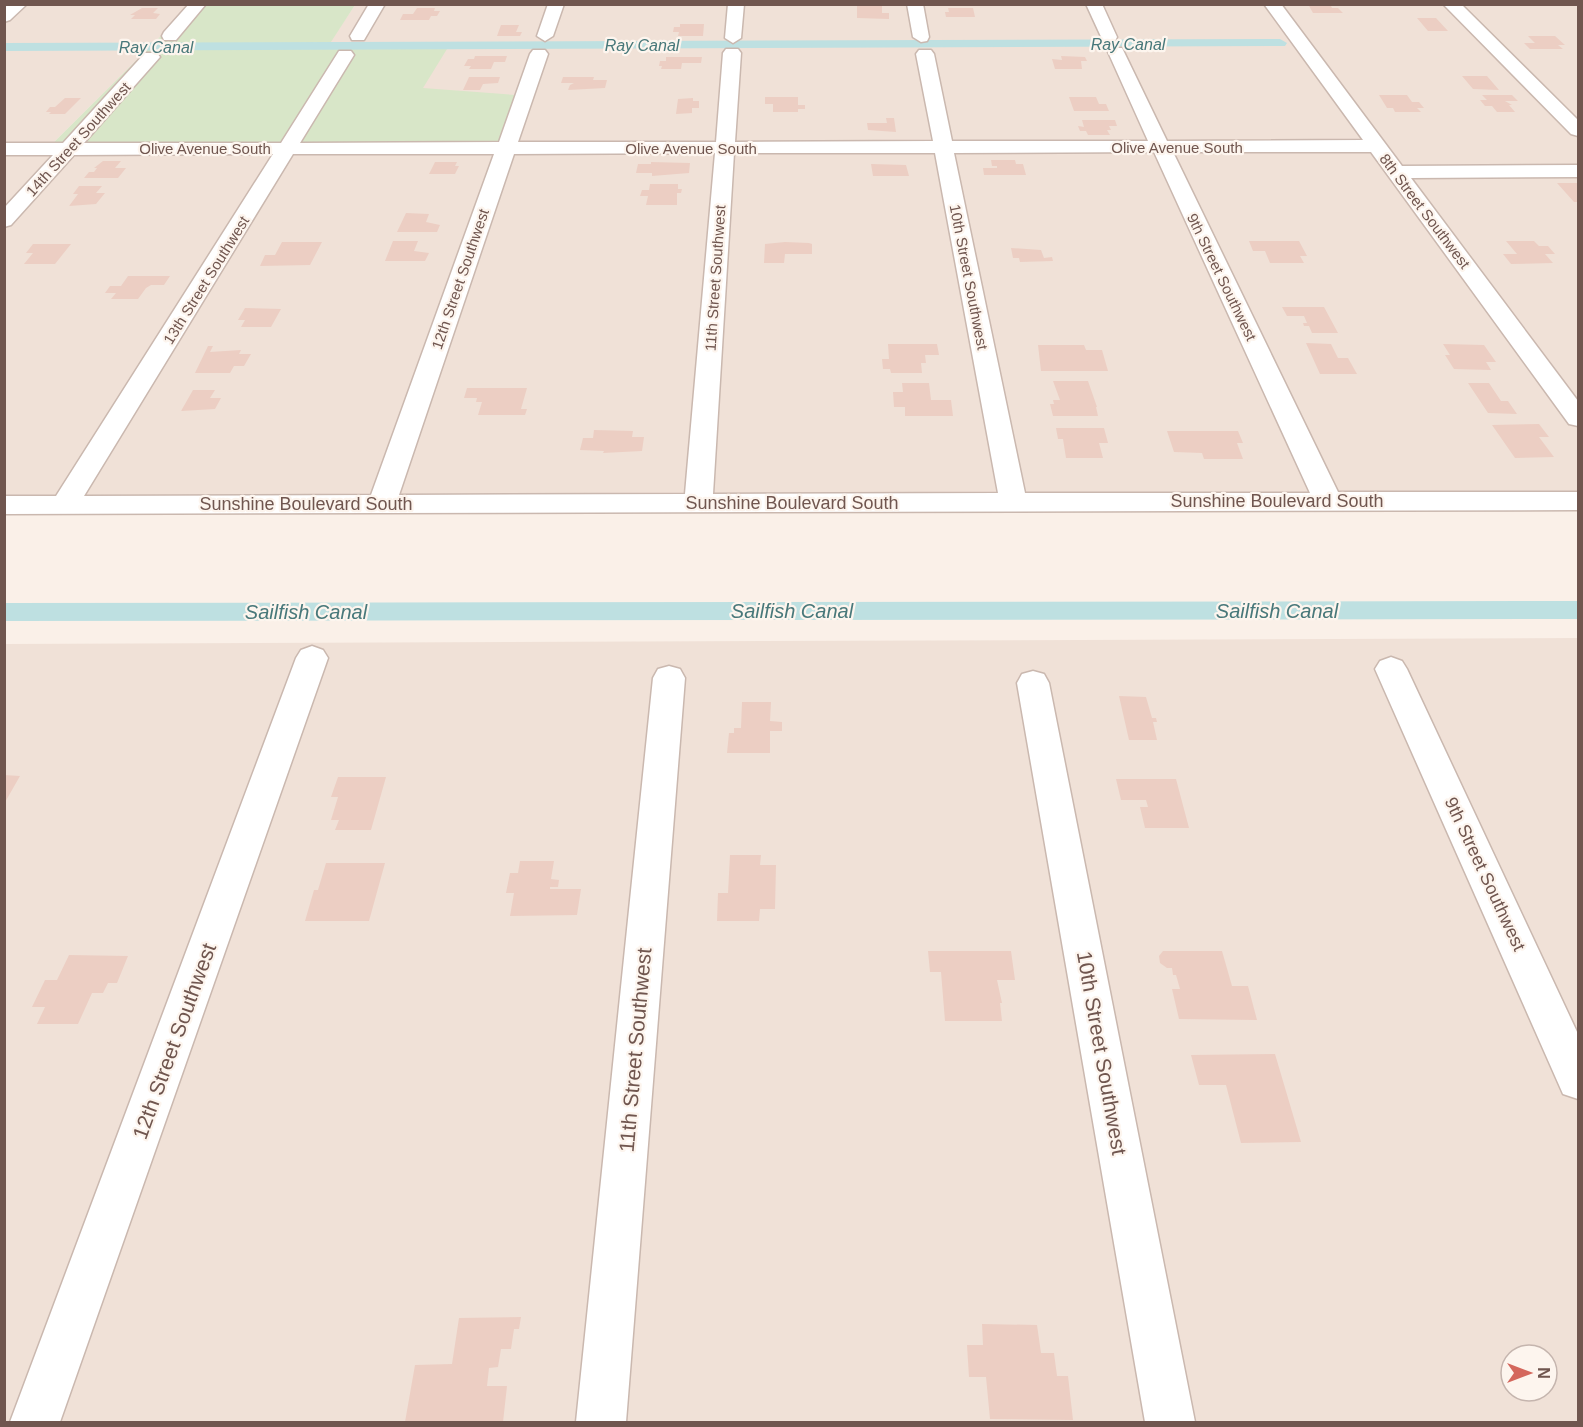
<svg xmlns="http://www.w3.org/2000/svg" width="1583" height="1427" font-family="Arial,sans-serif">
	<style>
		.residential { fill: #f0e1d7; fill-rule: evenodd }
		.green { fill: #d8e6c8 }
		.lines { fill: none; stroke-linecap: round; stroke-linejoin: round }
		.canal { fill: #bee0e1; fill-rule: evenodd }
		.building { fill: #eccec3 }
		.minor-casing { stroke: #cab8af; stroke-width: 3 }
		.minor { fill: #fff; fill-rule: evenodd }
		.labels { text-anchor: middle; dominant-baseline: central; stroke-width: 4.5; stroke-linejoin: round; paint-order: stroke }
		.far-street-label { font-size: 15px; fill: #70564f; stroke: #fdf5ee }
		.far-water-label { font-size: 16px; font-style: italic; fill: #48787a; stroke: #fdf5ee }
		.street-label { font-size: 18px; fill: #70564f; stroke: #fdf5ee }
		.water-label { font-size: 20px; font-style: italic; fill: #48787a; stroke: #fdf5ee }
		.near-street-label { font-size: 21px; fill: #70564f; stroke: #fdf5ee }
	</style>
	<rect width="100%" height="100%" fill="#faf0e8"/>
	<path class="residential" d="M4 5H192L45 151 422 88 446 49 328 45 355 5H1578V493L5 497Z
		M1578 638V1422H5L4 644ZM1511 1355H1547V1391H1511Z"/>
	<path class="green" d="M192 5H355L329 45 447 49 423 88 529 96 513 143 44 152Z"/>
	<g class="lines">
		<path class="canal" d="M1280 39 1287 43 1285 46 4 51V43Z
			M1578 601V619L4 621V603Z"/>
	</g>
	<path class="building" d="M1308 4H1330L1332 8H1338L1343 13H1313Z
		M857 6H882V13H889V19L857 18Z
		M142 8H158L153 13 160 14 156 19H131L135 15H130Z
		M417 8H435L434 11H440L437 16H431L429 20H400L403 14H413Z
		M948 8H973L975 17H946L945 12H949Z
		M1417 18H1436L1448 31H1428Z
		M680 24H704L703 36H678L679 32H673L674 27H680Z
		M501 25H519L516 32H522L520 36H497Z
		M1528 36H1555L1565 45H1558L1563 49H1530L1524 43H1535Z
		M475 56H507L505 62H494L491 69H469L471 66H464L468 59H474Z
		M1061 56 1085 57 1087 61H1081L1082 69H1055L1052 59 1062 60Z
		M666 57H702L701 63H682L681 69H661L662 66H659L660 61H666Z
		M1462 76H1487L1499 90 1473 89Z
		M469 77H500L498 83 483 84 480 90H463Z
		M563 77H594L593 80H607L605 88 568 90 570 85 574 83H561Z
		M1379 95H1407L1412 102H1419L1424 108H1417L1421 112H1395L1393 108H1387Z
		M1482 95H1512L1518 101H1505L1512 105H1509L1515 112H1497L1492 106H1485L1480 100H1487Z
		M765 97H798V105H805V109H798V112H773V104H765Z
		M1069 97H1096L1099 104H1106L1109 111H1074Z
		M65 98H81L65 114H49L51 112H46L50 107H55Z
		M693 98V101H699V108H692V113L676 114 678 99Z
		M886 118H894L896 132 868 130 867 123H887Z
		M1082 120H1115L1117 126H1109L1111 130H1107L1110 135H1088L1086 131H1080L1078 126 1084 127Z
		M991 160H1015L1016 164H1023L1026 175H984L983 168H997V166H992Z
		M103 161H121L115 168H126L118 178H84L89 172H94L97 168H94Z
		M435 162H457L455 166H459L455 174H429Z
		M651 162 690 163 689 173 652 176V173H636L638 164H651Z
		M871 164 906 165 909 176H873Z
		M1557 183H1578V202H1574Z
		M650 184H678V189H682L681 193H677V205H646L648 196H640L642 190H649Z
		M79 186H102L96 193H105L96 204 69 206 78 194H73Z
		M406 213 429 214 426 222 440 225 437 232H397Z
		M393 241H418L414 251 429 253 425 261H385Z
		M1249 241H1299L1307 256H1300L1304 263H1270L1265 251H1253Z
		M1506 241H1534L1539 246H1548L1555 254H1545L1553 263 1511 264 1503 254H1517Z
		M282 242H322L310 265 260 266 265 255H275Z
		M785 242 809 243 812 244V254H785L784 263H764L765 244Z
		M33 244H71L55 264H24L33 253H26Z
		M1011 248 1041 250 1044 258 1052 257 1053 261 1020 262 1019 258H1013Z
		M128 276H170L164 285H151L146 288 138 299H111L116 293H105L110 286H121Z
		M1282 307H1324L1338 333H1312L1309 326H1304L1303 323H1307L1304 316H1287Z
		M245 308 281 309 271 327H241L245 320H238Z
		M1306 343 1331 344 1338 358H1348L1357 374H1320Z
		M888 344H937L939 355H925L926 363H921L922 373H891L890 369H883L882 359H889Z
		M1443 344 1484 345 1496 362H1486L1491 370 1454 369 1445 355H1450Z
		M1038 345H1084L1086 350H1102L1108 371H1041Z
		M208 346H213L210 352 241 350 239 354H251L244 366H234L230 373H195Z
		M1053 381H1088L1097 407H1096L1098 416H1053L1050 404H1054L1053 400H1060Z
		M902 383H929L931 400H951L953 416H905V407H894L893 392H903Z
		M1468 383H1489L1501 401H1508L1517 414 1488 413Z
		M467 388H527L521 409H527L525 415H478L482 402H476L477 398H464Z
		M193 390H215L210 398H221L215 409 181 411Z
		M1539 424 1549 437H1539L1554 457 1515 458 1492 425Z
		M1056 428H1104L1108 443H1099L1103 458H1066L1063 439H1058Z
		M594 430 633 431 632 437H644L642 451 603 453 604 451 580 450 583 438H593Z
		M1167 431H1238L1243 443H1237L1243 459H1204L1202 453 1174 452Z
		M1119 696 1146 697 1152 718H1156L1157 722H1153L1157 740H1129Z
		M742 702H771L770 721 782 722V731H770V753H727L729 733H734V728H741Z
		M4 775 20 776 4 804Z
		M338 777H386L371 830H335L339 820H331L338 797H331Z
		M1116 779H1176L1189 828H1145L1140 807H1148L1146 800H1121Z
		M730 855H761L760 865H776L775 909H760L759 921H717L718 893H728Z
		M520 861H554L551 879 559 880 558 887H550V889H581L577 915 510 916 514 893H506L510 873H518Z
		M326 863H385L369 921H305L314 890H318Z
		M928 951H1011L1015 980H997L1002 1003H1000L1002 1021H945L941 972H930Z
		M1163 951H1222L1232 986H1248L1257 1020 1179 1019 1172 989H1180L1176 975H1173L1172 968H1167L1160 963 1159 956Z
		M69 955 128 956 117 983H108L103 993H92L78 1024H37L45 1007H32L45 980H57Z
		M1275 1054 1301 1142 1241 1143 1226 1085H1199L1191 1055Z
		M521 1317 519 1329H514L511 1349H501L498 1367 489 1368 487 1386H507L503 1422H405L415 1365 452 1364 459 1318Z
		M982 1324 1037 1325 1041 1353H1054L1057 1376H1068L1073 1420 990 1419 986 1377H969L967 1345H983Z"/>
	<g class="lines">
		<defs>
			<path id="minor" d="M9 4H27L10 20 4 22V8Z
				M189 4H206L176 40H164L162 36 164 32Z
				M369 4H385L364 40H352L350 36Z
				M548 4H564L553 36 545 41 537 36Z
				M728 4H744L741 38 733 43 725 38Z
				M907 4H923L929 37 927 41 921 42 913 37Z
				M1086 4H1102L1117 37 1115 41H1103Z
				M1264 4H1281L1402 166 1578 165V177L1411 178 1578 401V426L1569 424 1371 152H1173L1338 492H1578V510L4 514V496H56L273 154 74 155 11 225 4 227V208L53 155H4V143H63L145 53H157L160 57 84 143H281L339 51H351L354 55 300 143 499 142 530 54 533 50H545L548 54 518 142H716L723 53 726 49H738L741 53 735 142 933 141 916 54 919 50H931L934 54 952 141H1148L1108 52 1110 48H1122L1124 52 1167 141 1363 140ZM1154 152 1310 493H1025L954 153ZM715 153 685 494 399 495 514 154ZM734 153H935L998 493 713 494ZM293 154H494L371 495 84 496Z
				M1443 4H1461L1578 120V136L1571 134Z
				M312 646 323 650 328 658 60 1422H10L296 658 301 650Z
				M1391 657 1402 661 1407 669 1578 1034V1099L1563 1094 1375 669 1380 661Z
				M669 666 680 669 685 678 626 1422H576L653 678 658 669Z
				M1033 671 1044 674 1049 683 1195 1422H1145L1017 683 1022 674Z"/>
		</defs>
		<use href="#minor" class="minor-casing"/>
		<use href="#minor" class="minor"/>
	</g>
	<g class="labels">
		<g class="far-street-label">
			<text transform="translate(78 139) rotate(-48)">14th Street Southwest</text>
			<text x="1177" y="147">Olive Avenue South</text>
			<text x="205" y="148">Olive Avenue South</text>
			<text x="691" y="148">Olive Avenue South</text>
			<text transform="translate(1425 211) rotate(53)">8th Street Southwest</text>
			<text transform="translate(969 277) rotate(79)">10th Street Southwest</text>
			<text transform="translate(1222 277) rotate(64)">9th Street Southwest</text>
			<text transform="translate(715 278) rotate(-86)">11th Street Southwest</text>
			<text transform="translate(460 279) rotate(-71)">12th Street Southwest</text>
			<text transform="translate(206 280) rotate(-58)">13th Street Southwest</text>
		</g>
		<g class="far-water-label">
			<text x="1128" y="44">Ray Canal</text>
			<text x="642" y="45">Ray Canal</text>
			<text x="156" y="47">Ray Canal</text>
		</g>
		<g class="street-label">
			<text x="1277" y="501">Sunshine Boulevard South</text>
			<text x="792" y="503">Sunshine Boulevard South</text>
			<text x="306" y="504">Sunshine Boulevard South</text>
			<text transform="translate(1485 874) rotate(65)">9th Street Southwest</text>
		</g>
		<g class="water-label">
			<text x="792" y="611">Sailfish Canal</text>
			<text x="1277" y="611">Sailfish Canal</text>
			<text x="306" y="612">Sailfish Canal</text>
		</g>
		<g class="near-street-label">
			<text transform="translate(174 1041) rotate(-70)">12th Street Southwest</text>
			<text transform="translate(635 1050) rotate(-85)">11th Street Southwest</text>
			<text transform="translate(1102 1053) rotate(80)">10th Street Southwest</text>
		</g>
	</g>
	<rect width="1583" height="1427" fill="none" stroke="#70564f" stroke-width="12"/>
	<g transform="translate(1529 1373) rotate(90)"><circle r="28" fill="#fdf5ee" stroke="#c5b5ae" stroke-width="1.5"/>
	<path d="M0-4.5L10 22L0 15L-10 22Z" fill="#d4675c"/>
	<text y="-9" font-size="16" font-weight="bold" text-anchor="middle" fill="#70564f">N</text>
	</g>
</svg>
